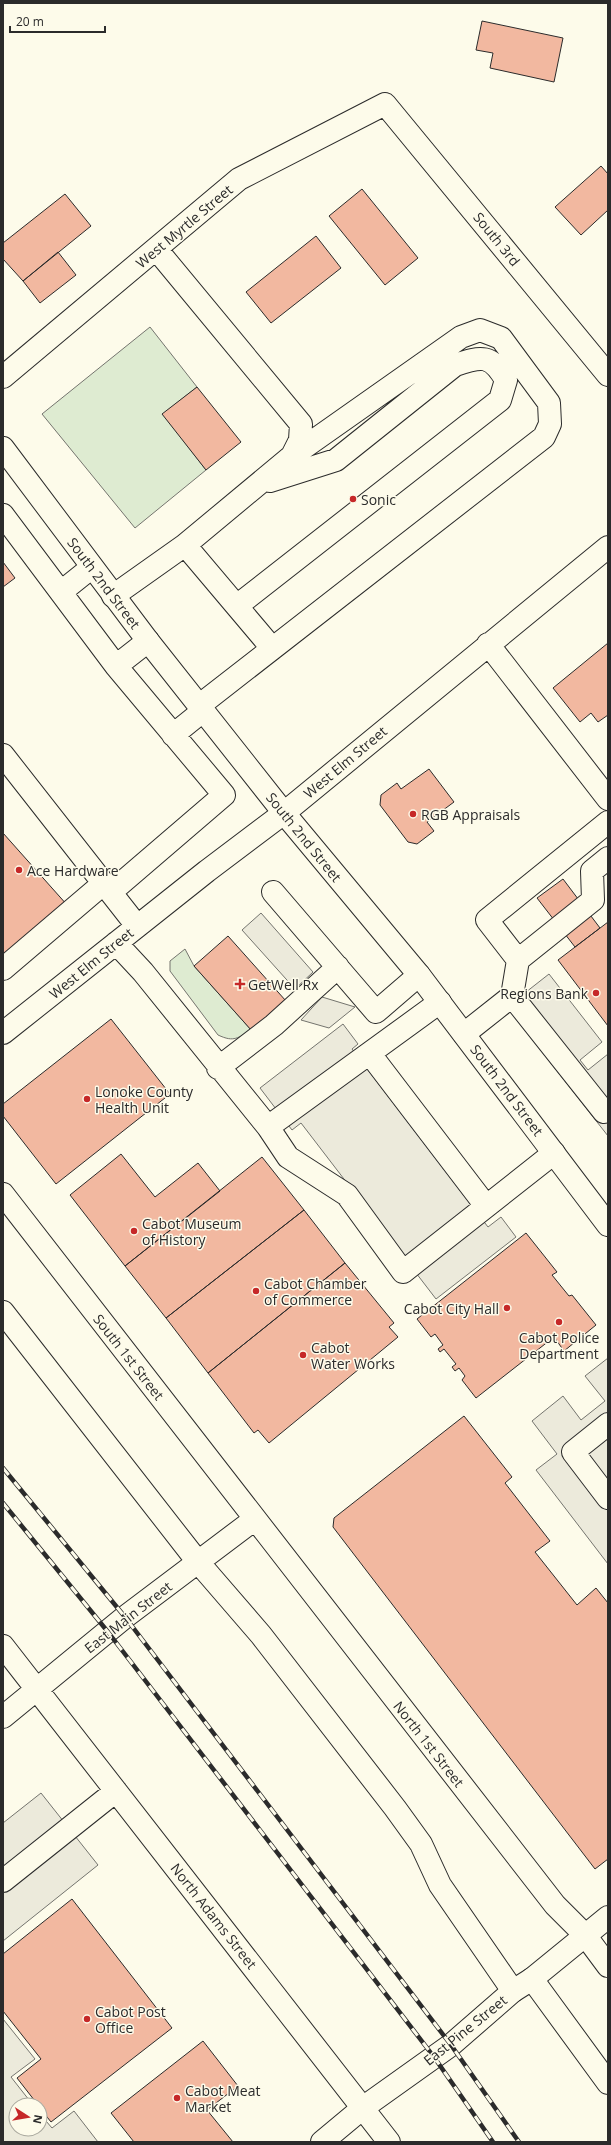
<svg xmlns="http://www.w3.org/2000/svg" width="611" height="2145" font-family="'Open Sans',sans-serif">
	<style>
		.green { fill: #deebd1; stroke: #74746e }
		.parking { fill: #eceadb; stroke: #74746e }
		.building { fill: #f2b8a0; stroke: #2b2b2b }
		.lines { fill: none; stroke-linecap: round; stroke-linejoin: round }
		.minor-casing { stroke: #2b2b2b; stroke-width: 24 }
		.major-casing { stroke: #2b2b2b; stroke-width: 24 }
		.minor { stroke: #fdfbea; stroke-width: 22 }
		.major { stroke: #fdfbea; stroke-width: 22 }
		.rail-casing { stroke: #2b2b2b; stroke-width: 4.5 }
		.rail { stroke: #fdfbea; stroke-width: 3; stroke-dasharray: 9; stroke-linecap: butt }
		.poi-dot { fill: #c62828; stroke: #fdfbea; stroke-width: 1.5 }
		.labels { text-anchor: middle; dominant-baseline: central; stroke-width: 3; stroke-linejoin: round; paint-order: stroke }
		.street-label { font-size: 14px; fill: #2b2b2b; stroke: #fdfbea }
		.poi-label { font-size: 14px; fill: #2b2b2b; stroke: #fdfbea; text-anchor: start }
	</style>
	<rect width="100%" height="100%" fill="#fdfbea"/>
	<path class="green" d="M150 327 197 387 163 414 206 470 135 528 42 414Z
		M185 949 194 966 252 1031C237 1037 235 1043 218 1035L170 971V961Z"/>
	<path class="parking" d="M261 913 313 972 295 989 242 930Z
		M549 974 602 1042 580 1060 588 1070 608 1054V1136L507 1007Z
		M322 997 355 1007 329 1028 301 1020Z
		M343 1024 358 1044 352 1049 488 1227 501 1217 516 1237 436 1299 301 1123 292 1130 260 1088Z
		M608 1358V1564L536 1470 557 1454 532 1421 563 1396 581 1420 605 1401 585 1376Z
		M41 1793 98 1865 3 1941V1823Z
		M3 2019 35 2059 11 2077 33 2105H16V2129H40V2114L52 2128 74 2111 98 2142H3Z"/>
	<path class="building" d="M482 21 563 38 554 82 490 68 493 53 476 50Z
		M601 166 608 174V210L581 235 555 207Z
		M362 189 418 258 385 285 329 216Z
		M65 194 91 226 23 281 3 259V243Z
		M316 236 341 268 271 323 246 292Z
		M58 252 76 275 40 303 23 281Z
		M197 387 241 442 206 470 162 414Z
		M3 562 15 578 3 587Z
		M608 643V715L598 722 591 713 580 722 553 688Z
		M429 769 454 802 427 822 434 831 417 844 408 842 380 805 381 795 397 783 401 789Z
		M3 833 68 906 3 963Z
		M563 879 600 928 575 947 537 898Z
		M608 922V1026L558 960Z
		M228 936 286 1001 252 1031 194 966Z
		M111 1019 170 1094 56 1184 3 1116V1104Z
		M121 1154 155 1197 198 1163 220 1191 125 1266 70 1195Z
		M262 1157 304 1210 166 1318 125 1266Z
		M304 1210 345 1263 208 1373 166 1318Z
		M526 1233 557 1272 552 1275 569 1296 572 1295 596 1325 564 1351 554 1337 476 1398 462 1380 465 1376 459 1368 455 1371 452 1367 456 1364 444 1349 440 1352 438 1349 443 1345 435 1334 431 1337 417 1319Z
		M345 1263 394 1323 389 1327 398 1337 269 1443 258 1430 254 1433 208 1373Z
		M464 1416 512 1477 505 1483 550 1541 535 1552 577 1605 596 1588 608 1603V1859L595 1869 333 1527 334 1518Z
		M72 1899 172 2028 51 2122 40 2108V2105H38L17 2078 41 2059 3 2011V1954Z
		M203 2041 238 2086 207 2110 233 2142H134L111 2113Z"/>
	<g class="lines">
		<defs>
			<path id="minor" d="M157 250 301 424 300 440 292 456
				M3 377 239 179 385 104 608 375
				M3 515 116 666 224 795 111 892
				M185 545 272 648
				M61 592 91 568
				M113 596 185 545 292 456 461 337 480 330 501 338 549 403 550 424 544 437 200 705
				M238 605 500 400 506 380C491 354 482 356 455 365L336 460 270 481
				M488 644 608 799
				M116 666 148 641
				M173 735 204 710
				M3 755 137 926
				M273 892 376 1012 419 975
				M116 943 143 972 268 1127
				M518 960 593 900 592 871 608 858
				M3 969 104 883
				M512 996 518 960 487 920 608 822
				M440 1002 268 1127 288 1157 347 1195 403 1272 554 1153
				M3 1033 207 871 284 813 608 547
				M464 1034 512 996 604 1112 608 1109
				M370 1054 486 1206
				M218 1068 274 1025 338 967
				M3 1194 555 1905 585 1935 608 1966
				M3 1312 198 1562 261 1635 395 1808 421 1844 440 1885 513 1991
				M608 1424 573 1452 608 1498
				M3 1646 389 2142
				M3 1717 125 1617 255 1519
				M3 1881 116 1791
				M532 1979 608 2083"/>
			<path id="major" d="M3 448 148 641 284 813 419 975 608 1225
				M322 2142 364 2107 451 2045 513 1991 532 1979 608 1917"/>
		</defs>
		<use href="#minor" class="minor-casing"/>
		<use href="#major" class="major-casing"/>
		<use href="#minor" class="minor"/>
		<use href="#major" class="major"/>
		<defs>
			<path id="rail" d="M3 1468 125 1617 451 2045 519 2142
				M3 1503 108 1632 434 2057 493 2142"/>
		</defs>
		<use href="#rail" class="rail-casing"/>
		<use href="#rail" class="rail"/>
	</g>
	<g class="poi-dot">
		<circle cx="353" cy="499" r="4"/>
		<circle cx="413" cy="814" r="4"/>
		<circle cx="19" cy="870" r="4"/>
		<path d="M238 978h4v4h4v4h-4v4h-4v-4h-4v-4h4z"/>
		<circle cx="596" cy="993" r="4"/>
		<circle cx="87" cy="1099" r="4"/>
		<circle cx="134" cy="1231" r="4"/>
		<circle cx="256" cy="1291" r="4"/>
		<circle cx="507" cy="1308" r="4"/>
		<circle cx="559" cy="1322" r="4"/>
		<circle cx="303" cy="1355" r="4"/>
		<circle cx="87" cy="2019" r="4"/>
		<circle cx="177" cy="2098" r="4"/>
	</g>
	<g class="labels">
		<g class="street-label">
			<text transform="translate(184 226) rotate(-40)">West Myrtle Street</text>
			<text transform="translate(497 239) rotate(51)">South 3rd</text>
			<text transform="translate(104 583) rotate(53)">South 2nd Street</text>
			<text transform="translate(345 762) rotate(-40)">West Elm Street</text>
			<text transform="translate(304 837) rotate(51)">South 2nd Street</text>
			<text transform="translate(91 963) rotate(-39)">West Elm Street</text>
			<text transform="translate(507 1090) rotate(53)">South 2nd Street</text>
			<text transform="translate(129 1357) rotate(52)">South 1st Street</text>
			<text transform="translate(128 1617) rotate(-38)">East Main Street</text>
			<text transform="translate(429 1744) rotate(52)">North 1st Street</text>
			<text transform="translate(214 1916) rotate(52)">North Adams Street</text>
			<text transform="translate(465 2030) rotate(-39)">East Pine Street</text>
		</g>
		<g class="poi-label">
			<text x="361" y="499">Sonic</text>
			<text x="421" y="814">RGB Appraisals</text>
			<text x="27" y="870">Ace Hardware</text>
			<text x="248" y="984">GetWell Rx</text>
			<text x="588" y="993" text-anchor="end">Regions Bank</text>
			<text x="95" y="1091">Lonoke County<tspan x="95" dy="16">Health Unit</tspan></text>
			<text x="142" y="1223">Cabot Museum<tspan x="142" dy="16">of History</tspan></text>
			<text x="264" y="1283">Cabot Chamber<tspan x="264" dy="16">of Commerce</tspan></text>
			<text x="499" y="1308" text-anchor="end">Cabot City Hall</text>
			<text x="559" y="1337" text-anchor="middle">Cabot Police<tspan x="559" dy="16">Department</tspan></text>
			<text x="311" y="1347">Cabot<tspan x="311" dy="16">Water Works</tspan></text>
			<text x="95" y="2011">Cabot Post<tspan x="95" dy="16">Office</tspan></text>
			<text x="185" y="2090">Cabot Meat<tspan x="185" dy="16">Market</tspan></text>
		</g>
	</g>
	<rect width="611" height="2145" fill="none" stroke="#2b2b2b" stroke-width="8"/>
	<g transform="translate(28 2117) rotate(102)"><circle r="19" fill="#fdfbea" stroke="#a9a89e"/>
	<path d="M0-3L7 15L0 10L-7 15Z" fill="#c62828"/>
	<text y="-6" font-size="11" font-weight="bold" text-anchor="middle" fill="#2b2b2b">N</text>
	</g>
	<path d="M10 26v6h95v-6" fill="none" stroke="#2b2b2b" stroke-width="2"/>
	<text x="16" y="26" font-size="12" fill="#2b2b2b" stroke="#fdfbea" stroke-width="3" paint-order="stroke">20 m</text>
</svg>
